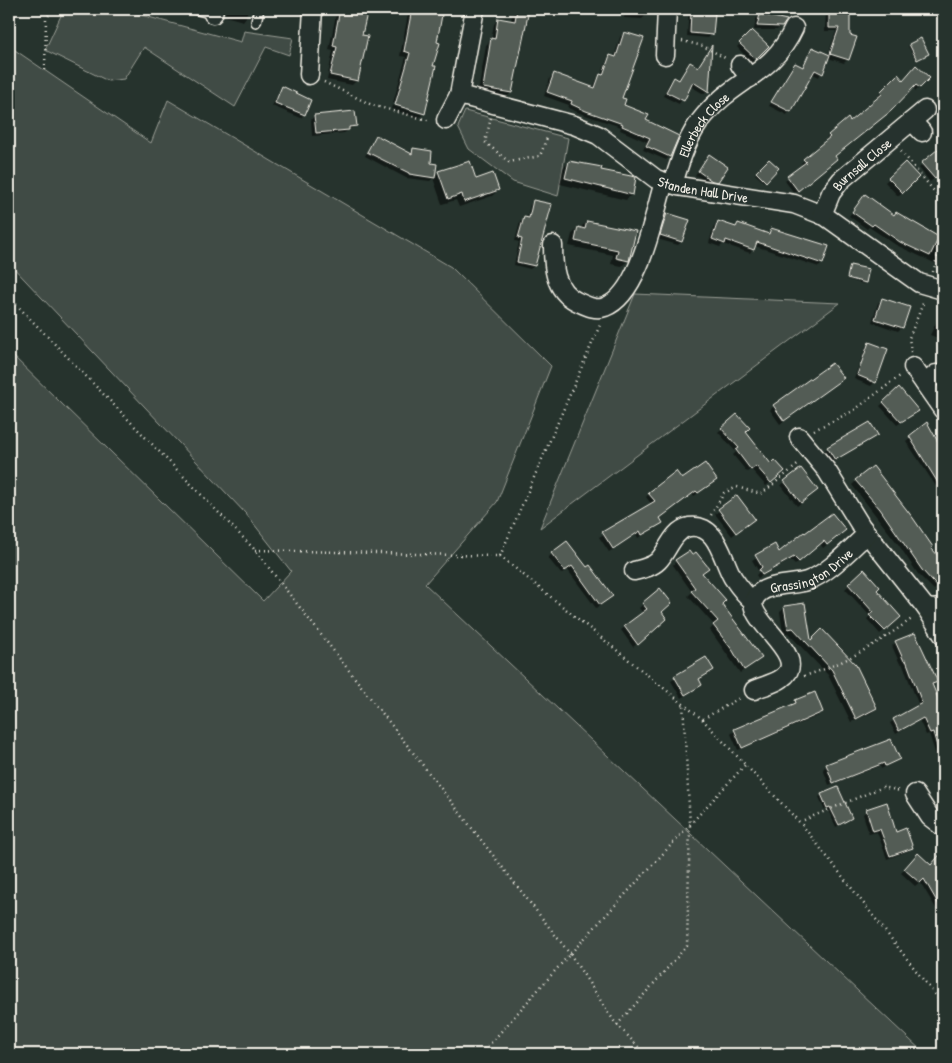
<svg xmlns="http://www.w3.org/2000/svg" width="952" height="1063" font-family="'Patrick Hand',sans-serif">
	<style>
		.green { fill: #414b45; stroke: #9a9e96 }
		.shadow { fill: #0007 }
		.building { fill: #525c55; stroke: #f4f1e8 }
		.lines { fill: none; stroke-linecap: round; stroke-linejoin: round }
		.service-casing { stroke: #f4f1e8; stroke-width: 12 }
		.minor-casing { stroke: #f4f1e8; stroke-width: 21 }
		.path { stroke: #f4f1e8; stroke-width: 2.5; stroke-dasharray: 1 4; stroke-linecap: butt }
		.service { stroke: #26332d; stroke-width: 9 }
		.minor { stroke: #26332d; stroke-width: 18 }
		.labels { text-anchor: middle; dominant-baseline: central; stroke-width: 4; stroke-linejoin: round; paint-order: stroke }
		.street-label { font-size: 14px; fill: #f4f1e8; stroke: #26332d }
	</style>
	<rect width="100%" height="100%" fill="#26332d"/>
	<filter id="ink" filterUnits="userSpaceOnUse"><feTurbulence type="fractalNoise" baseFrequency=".02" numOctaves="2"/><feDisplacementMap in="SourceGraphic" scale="10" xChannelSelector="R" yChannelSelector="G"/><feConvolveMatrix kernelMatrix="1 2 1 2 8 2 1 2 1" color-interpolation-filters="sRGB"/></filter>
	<g filter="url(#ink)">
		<path class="green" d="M64 9H119L241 42 244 31 293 38 289 55 266 47 235 107 144 47 124 79 108 81 45 50Z
			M9 46 151 143 168 100 451 267 551 366 497 502 425 584 925 1054H9V352L263 601 291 571 246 514 9 263Z
			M465 111 568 138 558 196 513 182 469 149 458 127Z
			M635 294 840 303 540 528Z"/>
		<path class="shadow" d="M226 9H248L246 17 243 21 225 16Z
			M337 9H367L361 35 356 81 352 85 327 80 333 51 329 50Z
			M409 9H426L432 66 424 113 419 118 391 109 392 105 422 114V111L393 103 406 57 400 56Z
			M625 9H646L645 16 642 19 624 18Z
			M689 9H715L712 34 708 38 687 36Z
			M826 9H849L848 59 844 63 828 58 819 77 811 73 787 115 769 106 791 68 795 64 802 68 812 49 828 56 836 31H825Z
			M517 10 511 93 506 98 478 93 486 45 491 40 494 24 499 19 511 21 512 15Z
			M760 15 781 26 777 30H754L756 19Z
			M752 31 767 46 751 62 737 47Z
			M624 34 620 98 622 106 645 121 669 157 666 160 643 150 647 142 620 130 621 127 582 114 568 108 569 105 544 96 550 78 554 75 593 88 597 79 601 76 607 60 610 56 614 58 620 37Z
			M910 45 926 55 916 60 908 46Z
			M711 48 707 91 704 94 690 86 679 104 663 96 670 82 674 79 678 81 690 64 698 68Z
			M898 76 903 81 928 78 916 91 912 87 833 156 832 162 794 193 785 181 803 166 801 163 827 141 826 139 829 136 880 98 878 96Z
			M282 87 304 114 301 118 272 106Z
			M314 116 356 125 344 133 312 136 311 120Z
			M376 137 409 154 413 150 429 164 435 165 433 178 439 172 475 180 498 190 492 196 459 207 456 200 442 204 433 178 430 181 406 178 365 156Z
			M943 146V171L930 182 919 168Z
			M709 156 717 181 713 185 695 175Z
			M769 160 777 168 764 182 755 174Z
			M569 162 600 171 632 194 626 200 560 184 563 168Z
			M905 164 918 177 898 196 885 182Z
			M862 199 943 241V267L896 245 869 227 867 229 849 216Z
			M534 201V266L530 269 514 265 519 242 515 241 520 222 527 219 530 205Z
			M667 214 681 242 678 245 657 239 663 218Z
			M587 222 634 232 628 260 622 266 611 264 613 255 569 246 572 234Z
			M718 222 735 228 738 224 767 235 772 229 822 263 819 267 755 246 750 253 723 244 720 247 709 243 714 226Z
			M849 268 864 282 863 284 847 279Z
			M882 300 902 327 898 331 872 322 878 303Z
			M939 317 943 318V340L930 335Z
			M870 344 875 382 871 386 854 379 866 347Z
			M842 378 780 424 770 410 774 406Z
			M899 389 918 411 897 425 880 406Z
			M737 415 744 432 779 475 766 486 751 469 747 472 733 455 736 452 718 432Z
			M926 424 943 452V497L906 441Z
			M876 435 831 463 824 451 828 448Z
			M716 480 694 496 692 493 659 519 661 523 658 526 638 538 636 534 609 552 599 537 652 505 646 497 649 494 681 481Z
			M856 481 943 563V581L934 590 918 574 898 544 852 485Z
			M785 482 817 490 797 506 781 485Z
			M737 497 750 522 732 536 715 514Z
			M840 534 823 548 820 544 795 565 790 560 758 578 756 575 759 572 752 560 774 546 779 554Z
			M552 554 587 569 608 599 596 608 567 569 561 574 548 558Z
			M676 561 701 574 760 658 740 673 710 630 714 625 688 596 692 592 673 565Z
			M864 571 875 590 899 617 880 634 867 619 870 616 845 589Z
			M660 590 662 623 633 647 621 630 643 613 639 608Z
			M785 608 810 643 876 708 871 713 851 722 828 675 788 633H783L780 612Z
			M896 642 927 663 929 662 936 682 931 686 943 710V774H942L929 734 926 735 919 720 896 734 890 723 919 706 902 663 900 664 892 646Z
			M706 659 712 670 698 680 701 684 697 688 681 698 671 681Z
			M796 701 822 712 818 716 738 750 731 734 735 730 792 705Z
			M899 759 881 769 880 766 829 785 823 769 827 765Z
			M822 795 851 818 836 827 827 808 824 809 819 797Z
			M943 807V819L939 811Z
			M867 810 895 834 912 848 908 851 887 859 877 832 869 834 863 814Z
			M943 852V920L920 882 915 886 901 873 918 855 931 866Z"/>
		<path class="building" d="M340 9H368L362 35 368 36 358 81 330 75 337 47 333 46Z
			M412 9H427L426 12 442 15 437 42 440 43 433 66H436L425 114 395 105 410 53 404 51Z
			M517 9 529 10 512 93 483 88 491 38 495 39 498 18 515 21Z
			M829 9H850V35L857 37 849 60 830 54 839 28H829Z
			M691 11 715 13 713 35 690 33Z
			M760 14 787 20 782 27 757 26Z
			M752 30 769 46 756 59 739 43Z
			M624 32 644 38 622 98 626 99 624 105 649 115 646 120 679 136 670 157 646 146 650 138 622 126 623 124 586 111 571 104 572 101 547 92 554 73 595 88 600 74 603 75 610 55 616 57Z
			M921 38 929 54 917 60 909 44Z
			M712 45 709 92 693 82 684 101 666 92 674 77 679 80 690 62 698 67Z
			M812 47 830 55 823 74 815 70 791 112 771 102 795 63 803 67Z
			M916 65 930 78 920 88 916 85 891 111 835 156 837 159 798 191 787 176 806 162 803 159 830 137 828 135 848 118 850 121 882 94 880 92 898 74 903 80Z
			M282 86 311 100 305 115 275 103Z
			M355 111 357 126 349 127V130L316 133 314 115Z
			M376 135 412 154 413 148 432 151 431 163 437 164 435 178 409 174V173L367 152Z
			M943 145V172L935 179 921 163Z
			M709 154 728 167 718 182 712 181 698 171Z
			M769 159 779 168 766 182 756 172Z
			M470 161 476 179 493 173 499 190 464 202 462 194 448 199 438 171Z
			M569 161 602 167 601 170 636 177 633 195 565 178Z
			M905 162 919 177 903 193 888 178Z
			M865 194 894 215 896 212 939 237 930 256 900 242 874 224 872 226 852 212Z
			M533 200 552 204 535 266 517 262 522 239 518 238 524 217 529 218Z
			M667 213 690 220 682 242 660 235Z
			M587 221 636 231 629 261 616 258 618 250 575 241 578 227 585 229Z
			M718 221 736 227 738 223 769 234 771 228 829 246 823 264 757 242 754 250 726 240 725 244 712 239Z
			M850 265 869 269 866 283 847 278Z
			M882 298 910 307 903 328 875 319Z
			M869 342 888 349 876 383 857 375Z
			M832 363 844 378 784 421 773 405Z
			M899 387 919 411 901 422 883 402Z
			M737 414 750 428 746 432 771 464 775 460 785 471 771 483 756 466 751 470 736 450 739 448 721 428Z
			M870 422 878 435 835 460 827 447Z
			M927 422 943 451V491L909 436Z
			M705 463 717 480 698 493 696 491 660 518 663 523 642 535 640 531 613 549 602 532 655 501 648 493 676 471 682 479Z
			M873 466 913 518 933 547 931 548 943 561V593L922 570 880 509 855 480Z
			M801 468 818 490 801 503 784 481Z
			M737 495 755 519 736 533 718 509Z
			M832 513 846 530 827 545 824 541 799 562 794 557 762 575 759 570 762 567 755 555 775 544 779 552 804 532 805 533Z
			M567 541 587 567 590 565 613 596 600 605 572 566 565 571 551 553Z
			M689 551 692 555 696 552 709 568 702 573 726 600 722 604 762 658 744 670 733 651 713 625 718 621 691 591 695 588 675 560Z
			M864 569 880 587 877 590 901 617 885 631 869 615 873 612 848 584Z
			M660 588 672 603 662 612 667 619 638 645 624 626 647 609 642 603Z
			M805 603 811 640 822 629 856 665 877 708 856 719 832 670 793 628 788 629 784 606Z
			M915 633 938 682 932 684 943 710V756L940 757 933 732 930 733 923 718 899 731 893 719 922 703 906 660 904 661 895 641Z
			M706 657 714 670 699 679 702 685 685 695 674 676Z
			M815 692 823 712 742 748 734 729 796 703 795 700Z
			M891 739 900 759 885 766 884 763 833 783 826 764Z
			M838 787 852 818 839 825 830 807 827 808 821 794Z
			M887 802 896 832 906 828 913 848 890 856 880 829 873 831 866 809Z
			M943 851V912L924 879 920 883 904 869 918 853 931 865Z"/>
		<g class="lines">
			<defs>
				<path id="service" d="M194 9 213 14
					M256 22 259 9"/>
				<g id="minor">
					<path d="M213 14 214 9"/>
					<path d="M665 55 667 9"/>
					<path d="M740 65 750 78"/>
					<path d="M309 75 313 9"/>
					<path id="s1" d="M459 95 574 125 598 135 656 179 678 186 794 204 825 216 919 283 943 290"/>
					<path d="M446 120 459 95 475 9H472"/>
					<path d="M912 121 922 132"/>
					<path id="s2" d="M673 184C680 161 688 134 705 115 734 80 773 74 794 28"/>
					<path id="s3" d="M822 215 831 193 841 180 925 110"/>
					<path d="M553 245C553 266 554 290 576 301 585 305 595 311 605 307 640 294 654 214 664 182"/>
					<path d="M913 367 943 410"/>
					<path d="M925 384 936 374"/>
					<path d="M799 437 827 471 861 526 926 608 943 635"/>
					<path d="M634 571C642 569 652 567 658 561 668 551 673 530 689 527 718 523 722 560 733 578 739 587 745 595 753 601"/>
					<path d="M926 608 934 609 943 607"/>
					<path id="s4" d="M754 690C762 686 774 684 782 678 812 657 746 621 754 600 761 582 793 586 807 581 829 573 849 550 867 534"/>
					<path d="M915 794 930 817 943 827"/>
				</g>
			</defs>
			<use href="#service" class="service-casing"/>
			<use href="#minor" class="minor-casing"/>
			<path class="path" d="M682 41 703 46 725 58
				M45 70 46 19 53 9
				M324 82 372 105 431 121
				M491 118 485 142 509 162 540 156 548 135
				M901 151 943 202
				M933 272 943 237
				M9 297 255 550 570 954 614 1021 645 1054
				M911 352 909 338 924 301
				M814 430 853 411 900 376
				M711 515 724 493 737 487 761 494 800 463
				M255 550 500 556 702 719 803 826 943 1005
				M500 556 600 325
				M804 676C845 664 878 643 913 618
				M703 719 741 697
				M804 820 883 787 900 791
				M617 1025 687 946 690 824 683 703
				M481 1054 570 954 746 764"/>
			<use href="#service" class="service"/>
			<use href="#minor" class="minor"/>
		</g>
	</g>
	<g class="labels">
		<g class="street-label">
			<text stroke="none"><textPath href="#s2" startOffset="68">Ellerbeck Close</textPath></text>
			<text stroke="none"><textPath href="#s3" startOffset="66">Burnsall Close</textPath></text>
			<text stroke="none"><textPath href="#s1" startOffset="266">Standen Hall Drive</textPath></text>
			<text stroke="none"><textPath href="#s4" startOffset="189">Grassington Drive</textPath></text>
		</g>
	</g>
	<rect width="952" height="1063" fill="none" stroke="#26332d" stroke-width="30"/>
	<rect x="15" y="15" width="922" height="1033" fill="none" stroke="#f4f1e8" stroke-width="2" filter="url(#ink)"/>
</svg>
